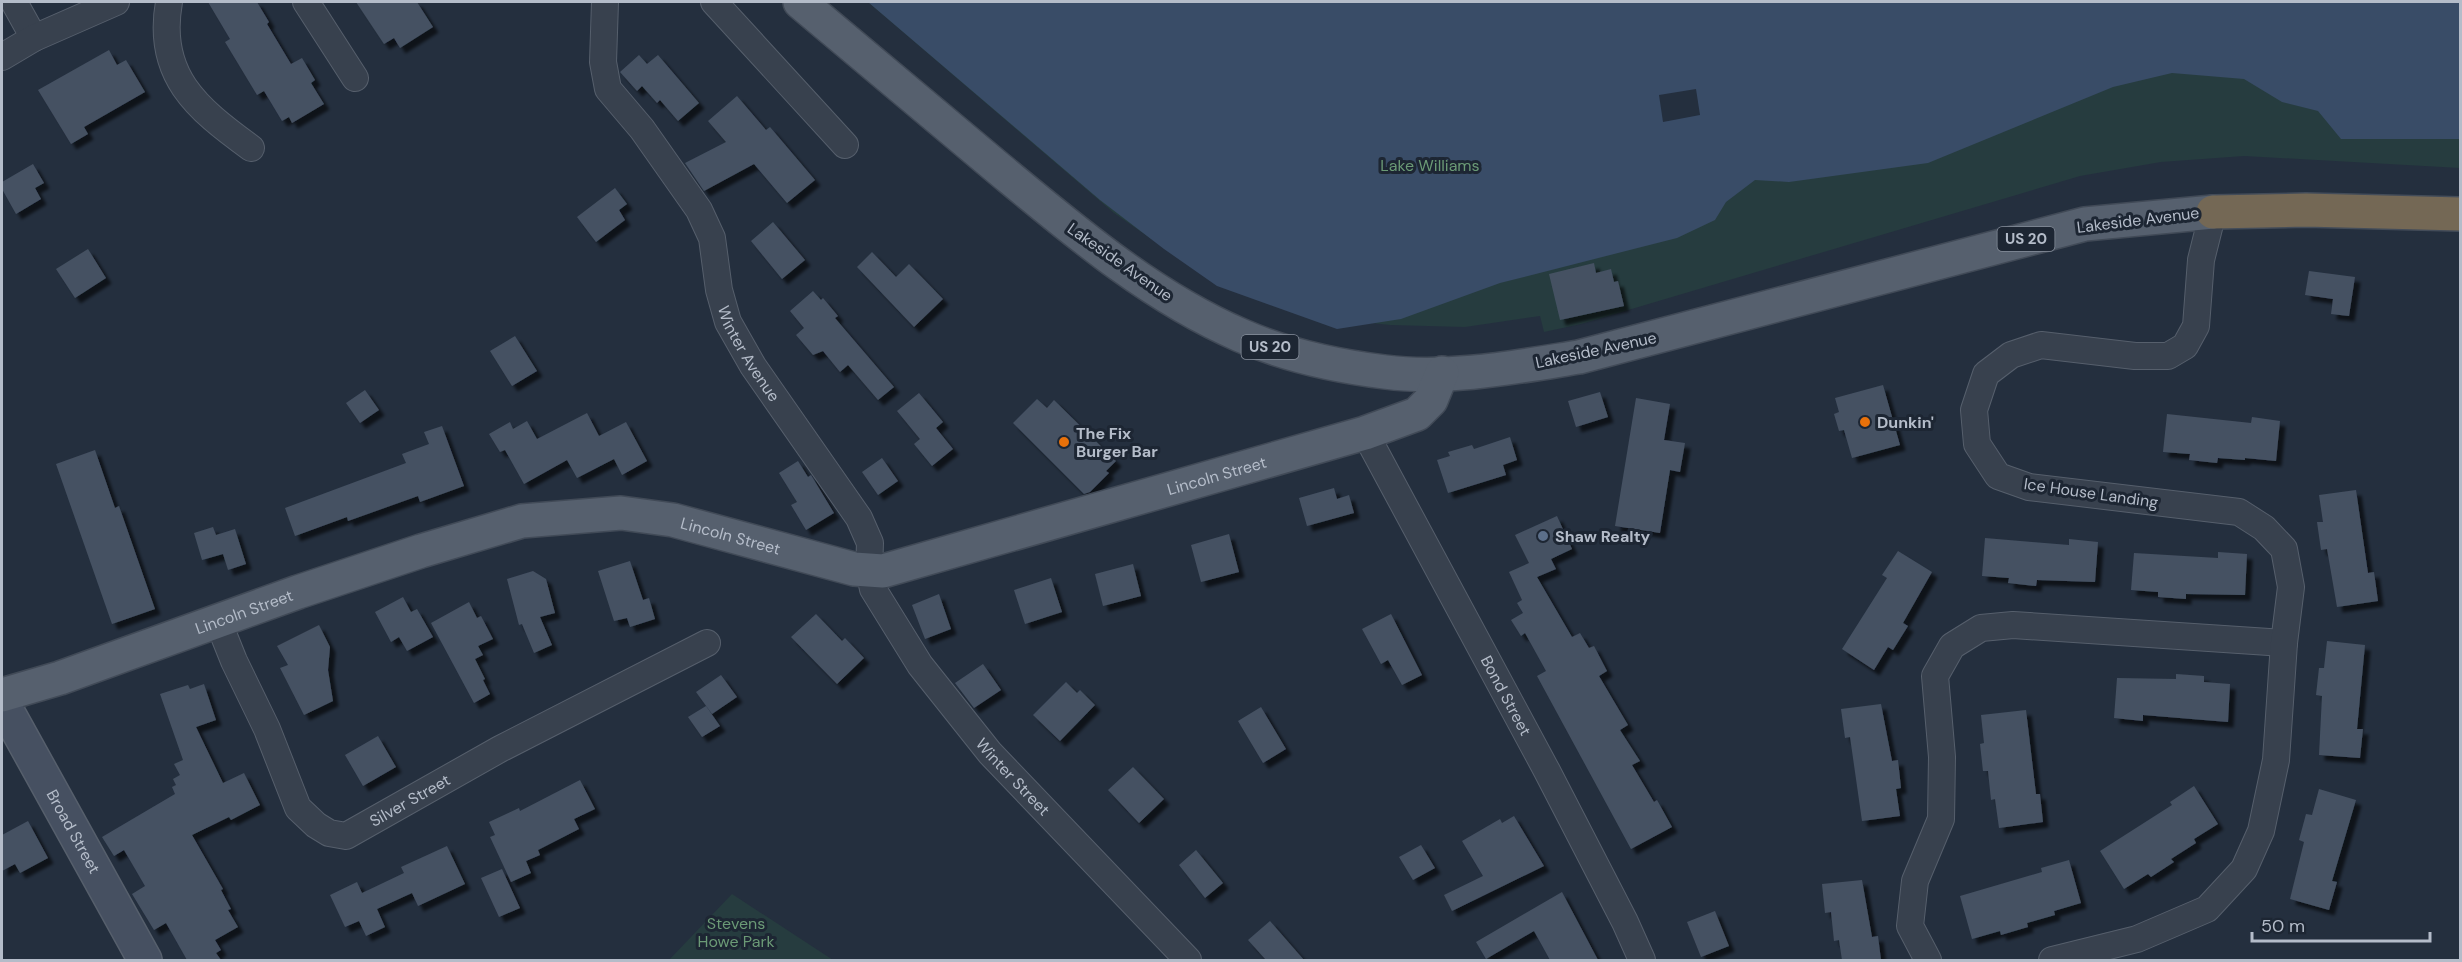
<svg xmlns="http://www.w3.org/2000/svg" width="2462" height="962" font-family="'DM Sans',sans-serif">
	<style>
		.green { fill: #263c3f }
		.water { fill: #394c67 }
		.pier { fill: #242f3e }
		.building { fill: #455162; filter: url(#shadow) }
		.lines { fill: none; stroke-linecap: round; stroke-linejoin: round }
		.street-casing { stroke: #565f6c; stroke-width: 28 }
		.secondary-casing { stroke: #565f6c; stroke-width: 36 }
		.primary-casing { stroke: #414a57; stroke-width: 36 }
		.highway-casing { stroke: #434c59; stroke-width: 36 }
		.street { stroke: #38414e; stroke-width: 26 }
		.secondary { stroke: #465061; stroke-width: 33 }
		.primary { stroke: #56606e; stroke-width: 33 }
		.highway { stroke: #746855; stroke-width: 33 }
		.food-dot { fill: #e8710a; stroke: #1d2633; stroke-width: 2 }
		.service-dot { fill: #5c6f8a; stroke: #1d2633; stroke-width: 2 }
		.labels { text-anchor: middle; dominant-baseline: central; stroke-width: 6; stroke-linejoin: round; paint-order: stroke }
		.shield { fill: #1d2633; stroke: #878f9c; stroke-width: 1.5 }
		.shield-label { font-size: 15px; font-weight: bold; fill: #b4bcc9 }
		.park-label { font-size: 16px; fill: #6b9a76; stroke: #1d2633 }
		.street-label { font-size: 16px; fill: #b4bcc9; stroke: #1d2633 }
		.poi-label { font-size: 16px; font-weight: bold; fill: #b4bcc9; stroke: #1d2633; text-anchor: start }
	</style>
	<defs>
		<filter id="shadow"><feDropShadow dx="5.5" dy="5.5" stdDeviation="1.5" flood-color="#0009"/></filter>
	</defs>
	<rect width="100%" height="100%" fill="#242f3e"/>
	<path class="green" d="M868 2H2460V168L2244 156 2161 162 2080 176 1581 324 1544 332 1540 316 1465 327 1390 325 1353 321 1176 256 1114 213Z
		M732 894 833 960H669Z"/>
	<path class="water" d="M868 2H2460V139H2341L2318 111 2282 102 2244 79 2172 73 2113 87 1928 163 1789 182 1755 180 1726 202 1715 220 1677 238 1500 283 1401 319 1337 329 1217 286 1164 249 1100 200Z"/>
	<path class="pier" d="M1696 89 1700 115 1663 122 1659 95Z"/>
	<path class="building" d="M208 2H257L269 22 267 24 291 64 302 58 315 80 311 83 324 104 292 123 289 117 282 121 264 91 257 95 225 42 230 39Z
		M356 2H417L433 27 400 48 394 38 384 44Z
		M109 50 117 65 126 60 145 92 84 127 88 134 71 144 38 90Z
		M639 55 647 64 658 55 699 103 678 121 660 100 657 103 642 86 637 91 620 72Z
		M737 96 766 130 770 127 815 180 787 203 754 164 704 191 685 163 726 142 708 121Z
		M33 164 44 183 35 188 41 199 16 214 2 189V182Z
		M615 188 627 204 619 210 625 220 596 242 577 217Z
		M773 222 805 260 782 279 751 241Z
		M88 249 106 278 75 298 56 269Z
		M872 252 896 277 909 264 943 299 914 327 857 267Z
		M1594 263 1596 273 1611 269 1614 282 1618 281 1624 306 1560 320 1549 274Z
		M2309 271 2355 277 2349 316 2331 314 2333 299 2305 295Z
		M813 291 821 300 823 298 838 316 835 318 894 387 878 400 848 365 840 372 823 351 813 355 796 335 804 328 790 311Z
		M515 336 537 371 512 386 490 351Z
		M1883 385 1900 445 1852 458 1844 430 1839 431 1834 414 1839 412 1835 398Z
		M365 390 379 410 360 423 346 403Z
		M1600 392 1608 417 1576 427 1568 401Z
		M919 393 943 422 936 428 953 449 932 466 914 444 920 439 897 411Z
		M1636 398 1670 404 1664 440 1685 443 1680 472 1670 470 1660 533 1615 526Z
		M1037 399 1047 408 1054 400 1116 461 1106 471 1109 473 1090 492 1084 494 1013 423Z
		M587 413 599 436 626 422 647 461 622 475 614 459 577 478 567 460 524 484 505 450 500 452 489 434 510 422 513 429 527 421 537 439Z
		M2167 414 2251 423 2252 417 2280 421 2276 461 2245 458V460L2218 458 2217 463 2189 460 2190 454 2163 452Z
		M442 426 464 486 420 502 418 496 348 521 347 517 295 536 285 508 406 463 402 454 429 444 424 432Z
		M1510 437 1517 460 1503 465 1506 475 1448 493 1437 460 1450 456 1448 452 1472 445 1474 449Z
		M95 450 115 508 119 506 155 609 112 624 56 464Z
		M882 458 898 481 878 495 862 472Z
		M798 461 808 477 811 475 834 513 806 530 791 505 797 502 779 473Z
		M1334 488 1337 499 1349 495 1354 513 1307 526 1299 498Z
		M2356 490 2368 573 2374 572 2378 601 2337 607 2327 549 2321 550 2317 522H2323L2319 495Z
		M1557 516 1572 549 1551 559 1556 569 1537 577 1572 637 1580 633 1589 648 1594 646 1607 671 1599 676 1628 725 1620 730 1640 761 1632 765 1654 802 1657 800 1672 827 1631 849 1537 676 1546 671 1525 633 1521 636 1511 620 1523 613 1517 603 1522 600 1509 572 1529 563 1515 535Z
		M213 527 216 535 235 529 246 564 228 570 223 554 202 560 194 533Z
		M1229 534 1239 572 1201 582 1191 545Z
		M1985 538 2069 545V539L2098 542 2095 582 2037 580 2036 586 2008 583 2009 578 1982 576Z
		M1898 551 1932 572 1903 623 1908 626 1893 650 1888 647 1874 670 1842 649 1887 578 1882 575Z
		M2218 552 2247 554 2245 595 2186 594V599L2158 597V592L2131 590 2134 553 2218 558Z
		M630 561 643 600 649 598 655 619 630 627 627 618 614 621 598 571Z
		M1133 564 1141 596 1103 606 1095 574Z
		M533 571 546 579 555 613 540 617 552 645 534 653 522 624 519 625 507 579Z
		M1051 578 1062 612 1025 624 1014 590Z
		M939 594 951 629 925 639 912 605Z
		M403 597 411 612 417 609 433 637 407 651 399 637 391 642 375 612Z
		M469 602 477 618 481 616 493 639 478 646 483 655 475 659 485 679 483 680 490 694 474 703 431 623Z
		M816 614 842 641 845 638 864 658 837 684 791 637Z
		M1391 614 1422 675 1402 685 1388 660 1381 664 1362 629Z
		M319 625 330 647 328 670 333 701 304 715 280 668 288 665 277 646Z
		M2327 641 2365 645 2357 729H2363L2360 758 2319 755 2322 696 2316 695 2319 668H2324Z
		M983 664 1001 690 974 708 955 683Z
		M2176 674 2204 676V682L2230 684 2228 722 2143 715V721L2114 718 2117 678 2176 679Z
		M721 675 737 697 712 714 696 692Z
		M1066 682 1077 693 1080 690 1095 705 1060 741 1033 715Z
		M204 684 216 720 196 727 223 783 244 773 260 805 231 820 229 817 192 835 223 889 221 890 231 909 228 910 238 927 215 940 221 950 216 953 221 960H187L166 923 154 930 132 894 145 886 124 850 114 856 102 837 175 794 172 787 176 785 173 779 180 775 174 764 183 760 160 694 188 685 190 689Z
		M1881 704 1892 761 1898 760 1901 788 1896 789 1900 816 1862 821 1850 737 1845 738 1841 709Z
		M706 706 720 726 702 737 688 717Z
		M1261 707 1286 749 1263 763 1238 721Z
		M2026 710 2036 794H2040L2043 822 1999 828 1995 799 1991 800 1988 771H1983L1980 744 1984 743 1981 715Z
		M378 736 396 767 363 786 345 755Z
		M1133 767 1164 799 1139 823 1108 790Z
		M580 780 595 809 574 819 579 829 538 850 540 855 526 861 531 873 511 882 490 837 495 835 489 822 519 808 520 811Z
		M2194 786 2218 824 2194 839 2196 843 2171 859 2174 862 2151 877 2148 874 2124 889 2100 851 2172 805 2170 802Z
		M2319 789 2356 800 2332 881 2337 882 2329 910 2290 899 2304 842 2299 840 2306 814 2312 815Z
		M1514 816 1544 866 1452 911 1444 895 1483 876 1462 841 1500 819 1502 823Z
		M28 821 48 858 20 873 15 864 2 871V835Z
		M1421 845 1435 868 1413 880 1399 857Z
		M447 846 465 884 418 906 412 893 377 909 385 927 366 936 359 921 345 927 330 895 357 882 362 893 404 873 401 867Z
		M1196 850 1223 883 1205 898 1179 865Z
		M2069 860 2081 903 2054 911 2055 915 2027 923 2028 927 2001 935 2000 931 1972 939 1960 896 2042 872 2041 868Z
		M502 869 520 908 499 917 481 878Z
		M1862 880 1872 937 1878 936 1881 960H1842L1839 940 1834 941 1831 912 1825 913 1822 884Z
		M1562 892 1598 960H1550L1534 931 1486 959 1476 942Z
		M1715 911 1729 946 1701 957 1687 922Z
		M1270 921 1304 960H1266L1248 940Z"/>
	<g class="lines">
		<defs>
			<g id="street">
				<path d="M14 2 34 38"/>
				<path d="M169 2C156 75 196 108 251 148"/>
				<path d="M306 2 355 78"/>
				<path id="s1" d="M605 2 603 62 608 89 642 129 699 210 712 238 719 290 728 322 753 366 859 518 870 543 869 570 873 589 920 665 990 753 1188 960"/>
				<path d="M714 2 845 145"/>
				<path d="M2 57 34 38 116 2"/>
				<path id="s2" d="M1365 433 1547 771 1625 922 1642 960"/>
				<path id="s3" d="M218 621 234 661 267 729 298 808 316 825 329 833 346 836 500 749 707 643"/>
				<path d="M1928 960 1910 926 1915 881 1941 819 1942 757 1935 676 1952 646 1981 628 2013 625 2284 643"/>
				<path d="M2052 960 2137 939 2207 909 2244 869 2261 831 2276 760 2284 643 2291 587 2284 549 2264 528 2239 512 2029 487 1998 476 1977 444 1974 410 1986 374 2011 355 2041 345 2135 356H2168L2185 346 2196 326 2201 260 2213 212"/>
			</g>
			<g id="secondary">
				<path id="s4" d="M2 702 145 960"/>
			</g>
			<g id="primary">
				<path d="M800 2C866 57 932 112 998 168 1073 230 1150 296 1240 335 1285 355 1336 366 1385 372 1449 380 1516 367 1579 357L2085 224 2213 212"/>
				<path id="s5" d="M2 695 60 678 298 592 421 551 522 521 621 513 673 520 854 569 883 571 1365 433 1417 414 1431 400 1442 373"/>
			</g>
			<path id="highway" d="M2213 212 2306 210 2460 214"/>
		</defs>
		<use href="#street" class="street-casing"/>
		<use href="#secondary" class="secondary-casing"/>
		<use href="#primary" class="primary-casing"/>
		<use href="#highway" class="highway-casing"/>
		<use href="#street" class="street"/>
		<use href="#secondary" class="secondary"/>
		<use href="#primary" class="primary"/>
		<use href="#highway" class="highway"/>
	</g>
	<g class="food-dot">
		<circle cx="1865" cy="422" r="6"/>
		<circle cx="1064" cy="442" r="6"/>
	</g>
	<circle class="service-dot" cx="1543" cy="536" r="6"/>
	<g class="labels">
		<g class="shield">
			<rect x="1997.5" y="227" width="57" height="24" rx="4.5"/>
			<rect x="1241.5" y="335" width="57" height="24" rx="4.5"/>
		</g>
		<g class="shield-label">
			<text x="2026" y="239">US 20</text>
			<text x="1270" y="347">US 20</text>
		</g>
		<g class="park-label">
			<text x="1430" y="165">Lake Williams</text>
			<text x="736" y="923">Stevens<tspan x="736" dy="18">Howe Park</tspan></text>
		</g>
		<g class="street-label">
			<text transform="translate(2138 220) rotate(-7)">Lakeside Avenue</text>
			<text transform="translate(1120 262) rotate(35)">Lakeside Avenue</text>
			<text transform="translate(1596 350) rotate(-12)">Lakeside Avenue</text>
			<text stroke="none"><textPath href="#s1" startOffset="393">Winter Avenue</textPath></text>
			<text stroke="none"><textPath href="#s5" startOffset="1264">Lincoln Street</textPath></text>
			<text transform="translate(2091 493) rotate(8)">Ice House Landing</text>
			<text stroke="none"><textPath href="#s5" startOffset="760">Lincoln Street</textPath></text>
			<text stroke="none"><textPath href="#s5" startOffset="256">Lincoln Street</textPath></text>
			<text stroke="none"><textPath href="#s2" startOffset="298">Bond Street</textPath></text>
			<text stroke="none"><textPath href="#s1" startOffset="900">Winter Street</textPath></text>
			<text stroke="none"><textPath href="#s3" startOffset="334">Silver Street</textPath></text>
			<text stroke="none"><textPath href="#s4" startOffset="148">Broad Street</textPath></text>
		</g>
		<g class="poi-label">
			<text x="1877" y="422">Dunkin'</text>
			<text x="1076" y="433">The Fix<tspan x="1076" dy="18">Burger Bar</tspan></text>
			<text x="1555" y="536">Shaw Realty</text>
		</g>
	</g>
	<rect width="2462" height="962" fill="none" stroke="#b4bcc9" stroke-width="6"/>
	<path d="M2252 932v9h178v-9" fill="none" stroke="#b4bcc9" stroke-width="3"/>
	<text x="2261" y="932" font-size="18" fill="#b4bcc9" stroke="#1d2633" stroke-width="4.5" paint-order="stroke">50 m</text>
</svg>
